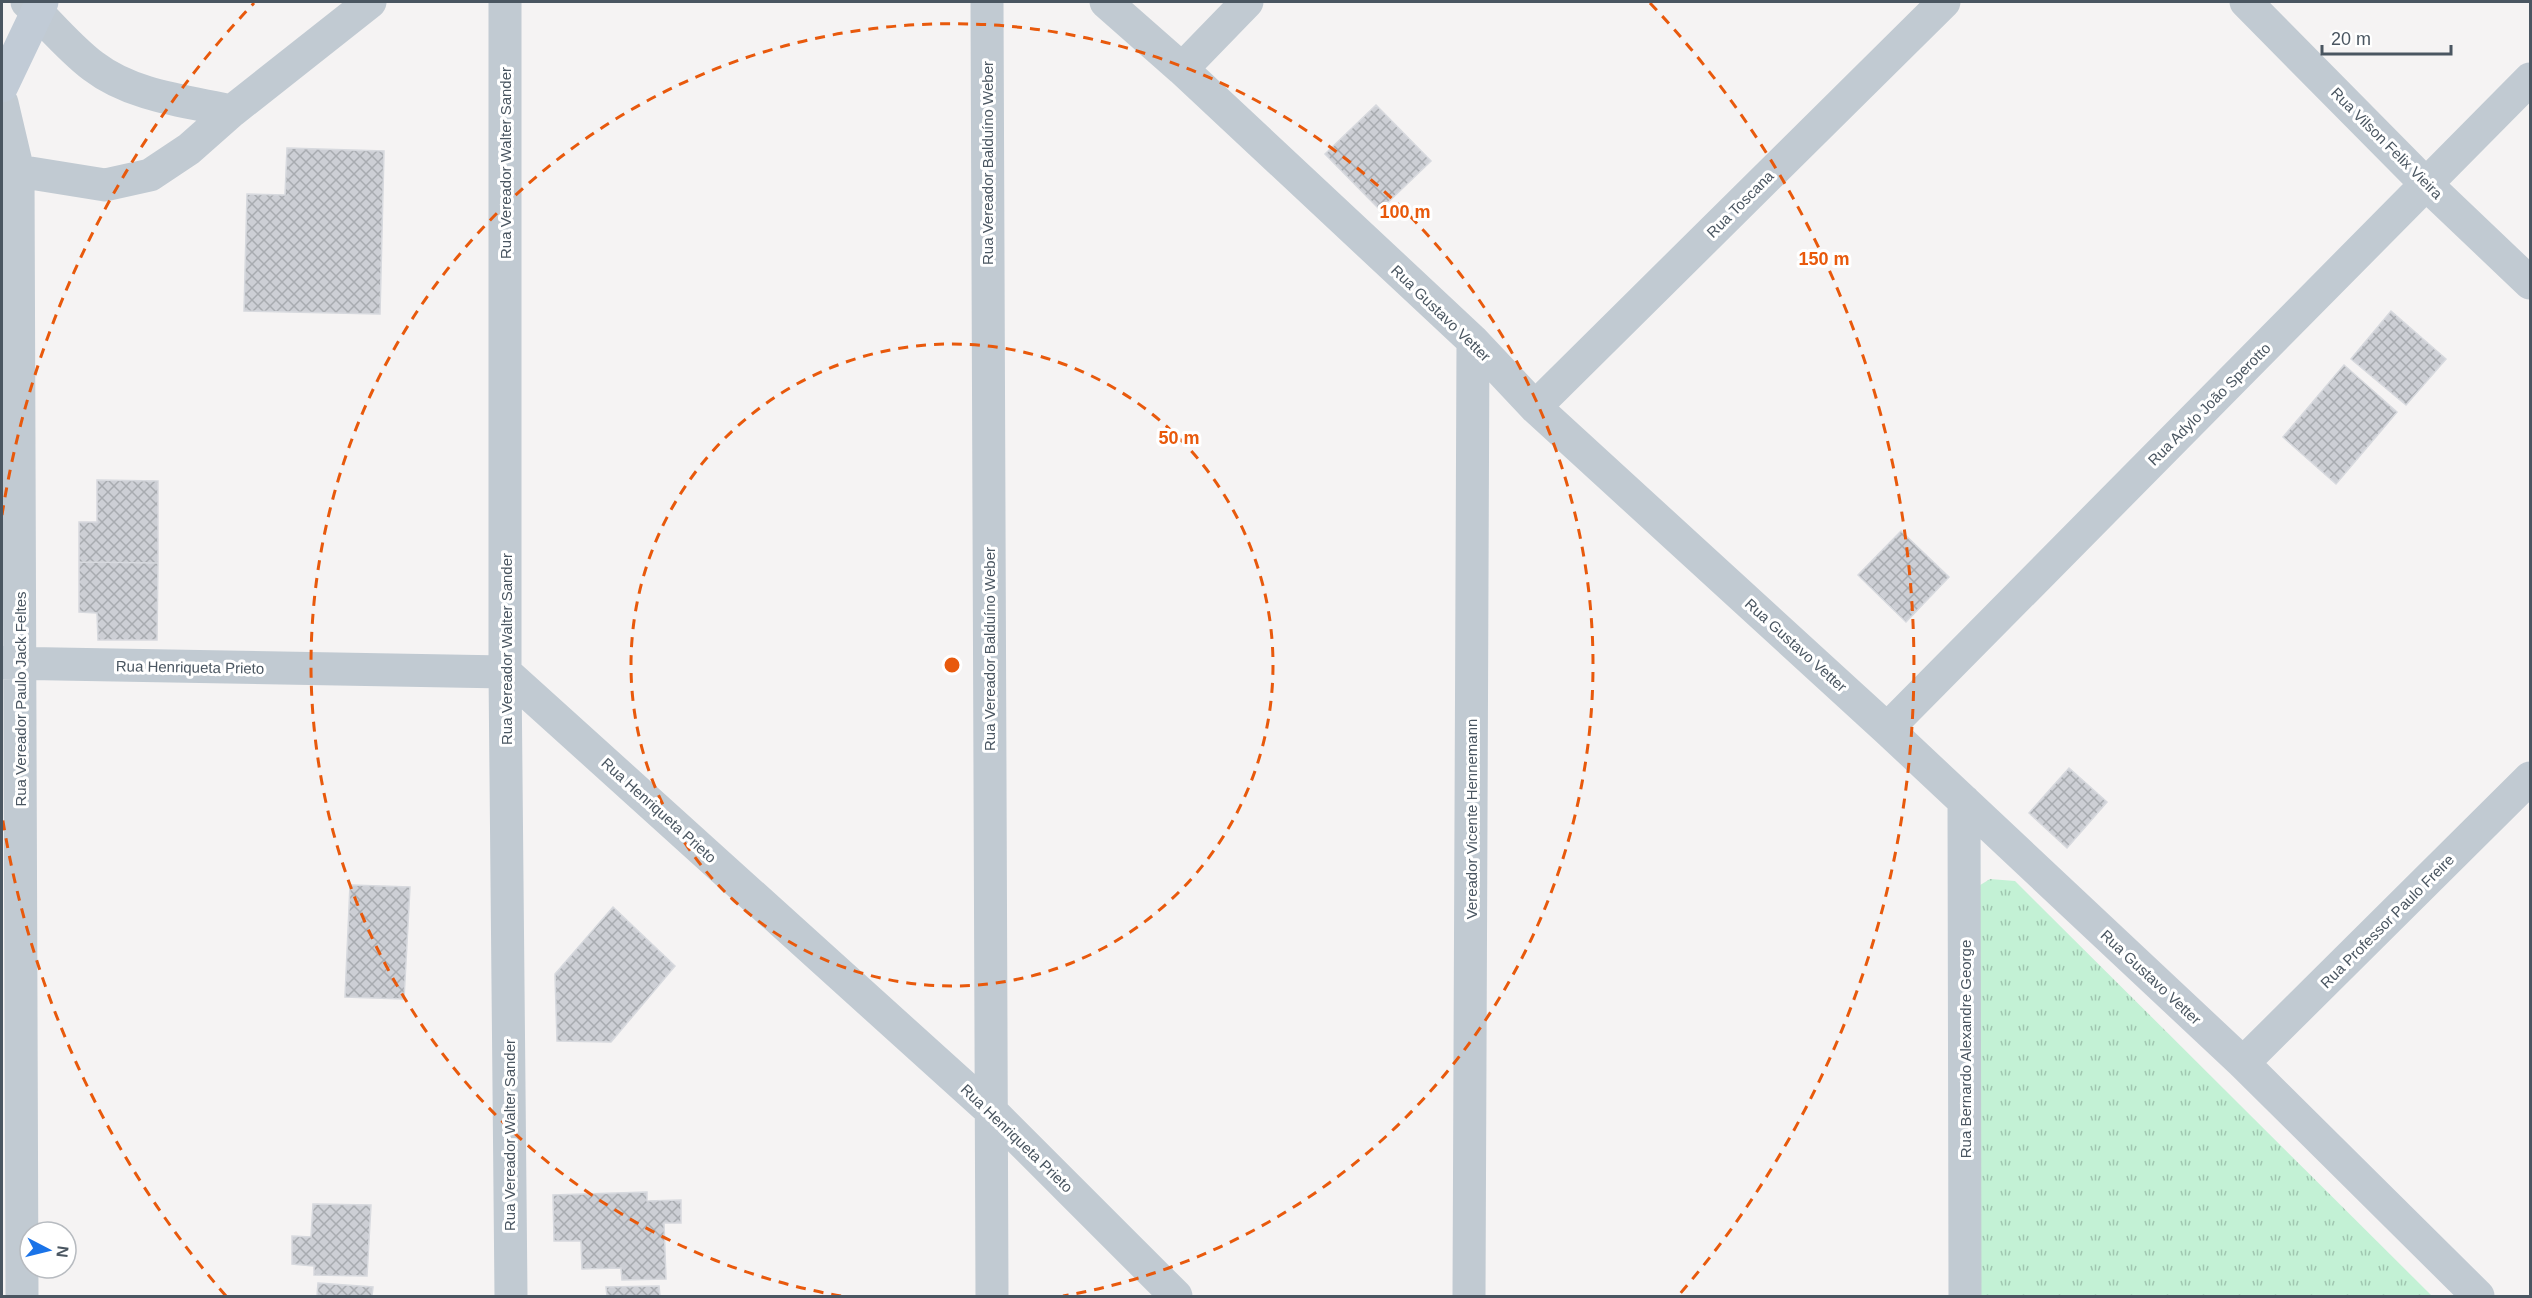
<svg xmlns="http://www.w3.org/2000/svg" width="2532" height="1298" font-family="Arial,sans-serif">
	<style>
		.grass { fill: url(#grass-tufts) }
		.building { fill: url(#building-cross-hatch); stroke: #d7d9de; stroke-width: 1.5 }
		.lines { fill: none; stroke-linecap: round; stroke-linejoin: round }
		.minor { stroke: #c1cad2; stroke-width: 33 }
		.secondary { stroke: #c1cbd6; stroke-width: 33 }
		.ring { fill: none; stroke: #e8590c; stroke-width: 3; stroke-dasharray: 10 8 }
		.labels { text-anchor: middle; dominant-baseline: central; stroke-width: 6; stroke-linejoin: round; paint-order: stroke }
		.street-label { font-size: 15px; fill: #4a5661; stroke: #fff }
		.centre { fill: #e8590c; stroke: #fff; stroke-width: 3 }
		.ring-label { font-size: 18px; text-anchor: middle; font-weight: bold; fill: #e8590c; stroke: #fff; stroke-width: 6; stroke-linejoin: round; paint-order: stroke }
	</style>
	<defs>
		<pattern id="grass-tufts" width="24" height="20" patternUnits="userSpaceOnUse" patternTransform="scale(1.5)"><rect width="24" height="20" fill="#c3f1d5"/><path d="M3 7l-1-3M5 7V3M7 7l1-3M15 17l-1-3M17 17v-4M19 17l1-3" fill="none" stroke="#a0c6b0"/></pattern>
		<pattern id="building-cross-hatch" width="8" height="8" patternUnits="userSpaceOnUse" patternTransform="scale(1.5)"><rect width="8" height="8" fill="#cdcfd5"/><path d="M0 0l8 8M0 8l8-8" fill="none" stroke="#a8abb0"/></pattern>
	</defs>
	<rect width="100%" height="100%" fill="#f5f3f3"/>
	<path class="grass" d="M1990 879 2015 881 2432 1296H1980L1977 887Z"/>
	<path class="building" d="M1376 105 1431 161 1380 210 1325 154Z
		M287 148 384 151 380 314 244 311 247 194 285 195Z
		M2391 311 2446 359 2406 405 2351 359Z
		M2344 365 2397 412 2336 484 2283 437Z
		M97 480 158 481V563L79 562V522H97Z
		M1901 531 1949 577 1906 622 1858 575Z
		M79 562 158 563 157 640H98L97 613 79 612Z
		M2069 768 2107 802 2067 848 2029 813Z
		M350 885 410 887 404 999 345 997Z
		M613 907 675 966 611 1042 557 1041 555 974Z
		M647 1192V1201L681 1200V1223H664L666 1279 622 1280 621 1268 582 1269 581 1241H554L553 1195Z
		M313 1204 371 1205 367 1276 314 1275V1266L292 1264V1236L311 1237Z
		M318 1283 373 1287 372 1296H317Z
		M659 1286 660 1296H607L606 1287Z"/>
	<g class="lines">
		<path class="minor" d="M27 2C48 22 69 48 93 66 132 96 185 101 232 111
			M505 2V672L511 1296
			M987 2 992 1296
			M1106 2 1182 69 1473 341 1535 407 1887 729 2243 1063 2478 1296
			M2246 2 2426 184 2530 283
			M1182 69 1247 2
			M2 103 18 171 22 1296
			M18 171 105 185 150 175 189 149 232 111 370 2
			M1535 407 1944 2
			M2 663 505 672 990 1110 1176 1296
			M1887 729 2530 79
			M1964 801 1965 1296
			M2243 1063 2530 778
			M1469 1296 1473 341"/>
		<path class="secondary" d="M2 86 42 2"/>
	</g>
	<g class="ring">
		<circle cx="952" cy="665" r="321"/>
		<path d="M841 1296A641 641 0 1 1 1063 1296"/>
		<path d="M226 1296A962 962 0 0 1 2 815M2 515A962 962 0 0 1 254 3M1650 3A962 962 0 0 1 1678 1296"/>
	</g>
	<g class="labels">
		<g class="street-label">
			<text transform="translate(2387 143) rotate(45)">Rua Vilson Felix Vieira</text>
			<text transform="translate(505 163) rotate(-90)">Rua Vereador Walter Sander</text>
			<text transform="translate(987 163) rotate(-90)">Rua Vereador Balduíno Weber</text>
			<text transform="translate(1740 204) rotate(-45)">Rua Toscana</text>
			<text transform="translate(1441 313) rotate(44)">Rua Gustavo Vetter</text>
			<text transform="translate(2209 404) rotate(-45)">Rua Adylo João Sperotto</text>
			<text transform="translate(1796 645) rotate(42)">Rua Gustavo Vetter</text>
			<text transform="translate(506 649) rotate(-90)">Rua Vereador Walter Sander</text>
			<text transform="translate(989 649) rotate(-90)">Rua Vereador Balduíno Weber</text>
			<text transform="translate(190 667) rotate(1)">Rua Henriqueta Prieto</text>
			<text transform="translate(20 699) rotate(-90)">Rua Vereador Paulo Jack Feltes</text>
			<text transform="translate(659 810) rotate(42)">Rua Henriqueta Prieto</text>
			<text transform="translate(1471 819) rotate(-90)">Vereador Vicente Hennemann</text>
			<text transform="translate(2387 921) rotate(-45)">Rua Professor Paulo Freire</text>
			<text transform="translate(2151 977) rotate(43)">Rua Gustavo Vetter</text>
			<text transform="translate(1965 1049) rotate(-90)">Rua Bernardo Alexandre George</text>
			<text transform="translate(509 1135) rotate(-90)">Rua Vereador Walter Sander</text>
			<text transform="translate(1017 1138) rotate(44)">Rua Henriqueta Prieto</text>
		</g>
	</g>
	<circle cx="952" cy="665" r="9" class="centre"/>
	<g class="ring-label">
		<text x="1405" y="218">100 m</text>
		<text x="1824" y="265">150 m</text>
		<text x="1179" y="444">50 m</text>
	</g>
	<rect width="2532" height="1298" fill="none" stroke="#4a5661" stroke-width="6"/>
	<g transform="translate(48 1250) rotate(97)"><circle r="28" fill="#ffffff" stroke="#b7bbc0" stroke-width="1.5"/>
	<path d="M0-4.5L10 22L0 15L-10 22Z" fill="#1a73e8"/>
	<text y="-9" font-size="16" font-weight="bold" text-anchor="middle" fill="#4a5661">N</text>
	</g>
	<path d="M2322 45v9h129v-9" fill="none" stroke="#4a5661" stroke-width="3"/>
	<text x="2331" y="45" font-size="18" fill="#4a5661" stroke="#ffffff" stroke-width="4.5" paint-order="stroke">20 m</text>
</svg>
